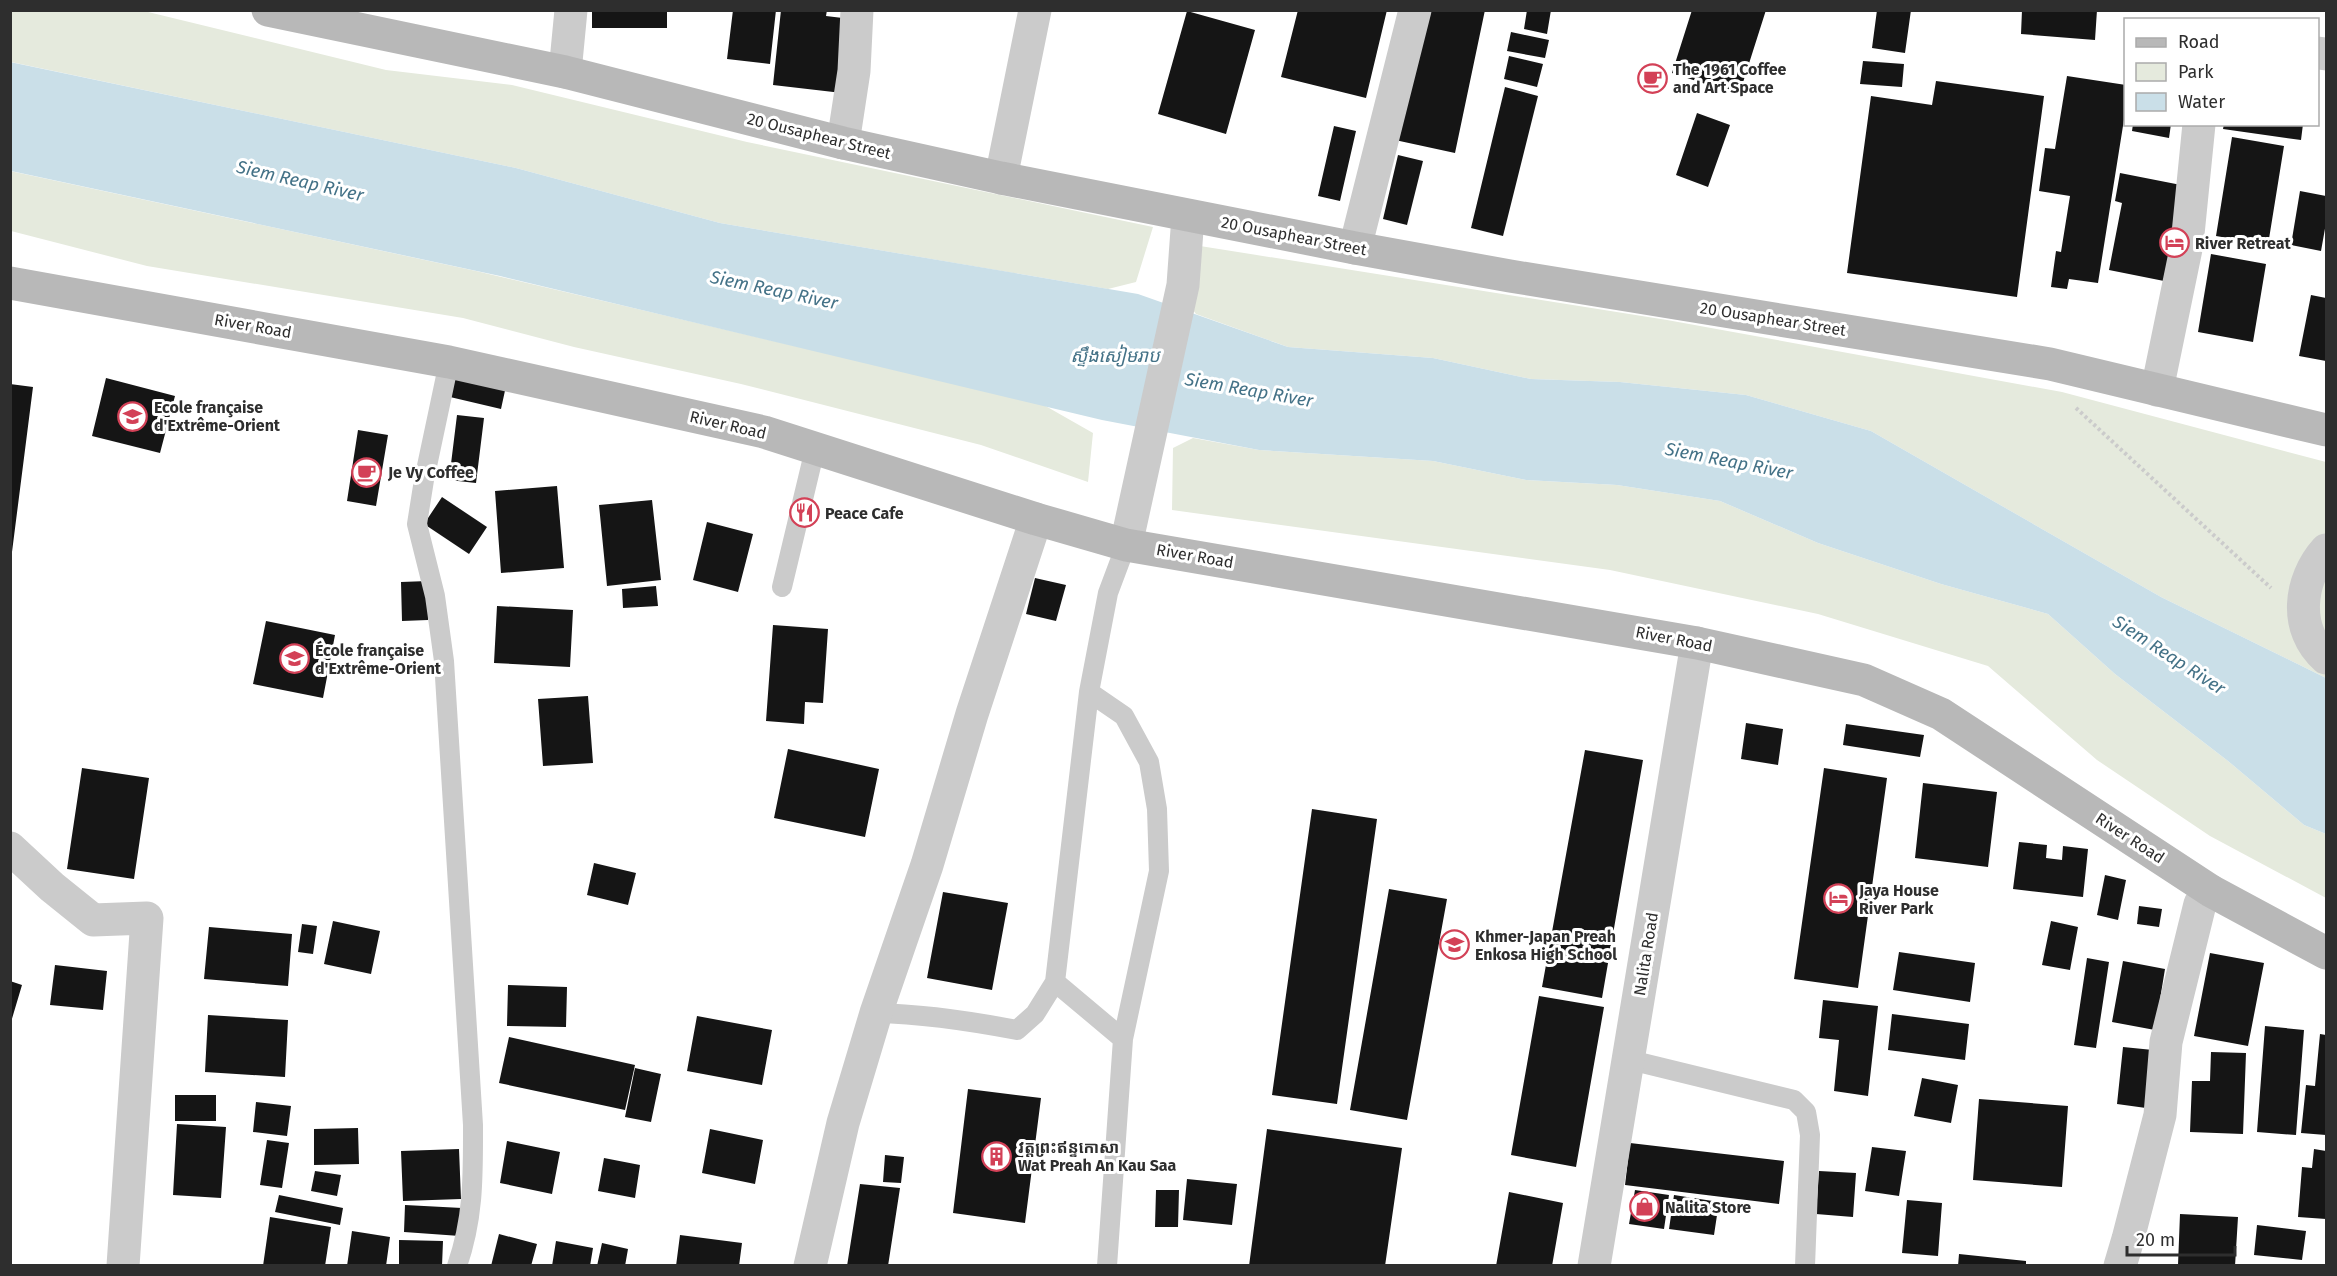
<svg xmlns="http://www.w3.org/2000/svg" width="2337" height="1276" font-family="'Fira Sans','Noto Sans Khmer',sans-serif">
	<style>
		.green { fill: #e5eadd }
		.water { fill: #cadfe8 }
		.building { fill: #151515 }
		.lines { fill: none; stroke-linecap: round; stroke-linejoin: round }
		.path { stroke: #cbcbcb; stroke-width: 4; stroke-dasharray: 3 3; stroke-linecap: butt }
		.lane { stroke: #cbcbcb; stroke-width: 20 }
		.street { stroke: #cbcbcb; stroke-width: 33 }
		.secondary { stroke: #b8b8b8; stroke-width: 33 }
		.labels { text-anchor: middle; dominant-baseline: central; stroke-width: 6; stroke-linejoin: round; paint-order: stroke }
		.poi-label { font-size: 16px; font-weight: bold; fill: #2e2e2e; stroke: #fff; text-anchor: start }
		.street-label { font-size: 16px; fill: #2e2e2e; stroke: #fff }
		.water-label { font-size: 18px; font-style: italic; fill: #447287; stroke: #fff }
	</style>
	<rect width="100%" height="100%" fill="#fff"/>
	<path class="green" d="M10 11H144L386 70 512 85 747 142 1153 227 1136 282 1108 289 720 223 516 168 11 62Z
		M10 171 476 271 1042 404 1093 433 1088 482 981 445 741 384 574 347 463 318 147 266 11 231Z
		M1200 246 1667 320 2062 392 2326 462V678L2161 597 1871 431 1746 395 1620 382 1531 379 1433 358 1288 347 1196 314 1186 301Z
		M1193 438 1259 450 1433 461 1526 480 1617 485 1720 501 1818 543 1941 584 2048 614 2115 674 2228 761 2304 825 2326 834V898L2210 836 2097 760 1988 666 1818 614 1610 570 1172 510 1173 448Z"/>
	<path class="water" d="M10 62 516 168 720 223 1138 294 1288 347 1433 358 1531 379 1620 382 1746 395 1871 431 2161 597 2326 678V834L2304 825 2228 761 2115 674 2048 614 1941 584 1818 543 1720 501 1617 485 1526 480 1433 461 1259 450 1102 420 500 276 11 171Z"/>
	<path class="building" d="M592 10H667V28H592Z
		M733 10H776L770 64 727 59Z
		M781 10H827L826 16 851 19 842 93 773 85Z
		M1298 10H1387L1366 98 1281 77Z
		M1424 10H1485L1455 153 1395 140Z
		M1527 10H1551L1547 34 1524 29Z
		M1692 10H1766L1739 95 1672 73Z
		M1877 10H1911L1905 53 1872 48Z
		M2022 10H2097L2095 40 2021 34Z
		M1187 11 1255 30 1226 134 1158 114Z
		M1511 32 1549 40 1545 58 1507 51Z
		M1509 56 1543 64 1537 87 1504 79Z
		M1863 61 1904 64 1902 87 1860 84Z
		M2067 76 2126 85V107L2098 283 2069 279 2067 289 2051 287 2056 251 2061 252 2070 196 2039 191 2045 148 2055 149Z
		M1936 81 2044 96 2017 297 1847 273 1871 96 1932 105Z
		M1505 87 1538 96 1503 236 1471 228Z
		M1697 113 1730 125 1708 187 1676 175Z
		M2133 124H2171L2169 138 2132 131Z
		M2224 124H2303L2301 140 2223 129Z
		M1334 126 1356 131 1340 201 1318 196Z
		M2232 137 2284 146 2268 245 2216 236Z
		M1398 155 1423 161 1407 225 1383 219Z
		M2120 173 2181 185 2164 281 2109 270 2122 203 2115 201Z
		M2300 191 2326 196V223L2321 251 2291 245Z
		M2211 254 2266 264 2253 342 2198 332Z
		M2311 295 2326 298V361L2299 356Z
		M456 374 506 386 501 409 450 397Z
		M106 378 175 396 160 453 92 436Z
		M10 384 33 387 12 552H10Z
		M457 415 484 418 476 483 449 480Z
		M358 430 388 435 376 506 347 501Z
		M557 486 564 568 501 573 495 491Z
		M442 497 487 527 469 554 424 524Z
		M652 500 661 580 607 586 599 505Z
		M707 522 753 534 738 592 693 580Z
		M1035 578 1066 585 1056 621 1026 614Z
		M428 581V620L402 621 401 582Z
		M656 586 658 606 623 608 622 589Z
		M497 606 573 610 570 667 494 663Z
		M266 621 335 635 323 698 253 684Z
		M773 625 828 629 823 703 805 702 804 724 766 721Z
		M588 696 593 763 543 766 538 699Z
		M1746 723 1783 729 1778 765 1741 759Z
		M1846 724 1924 735 1920 757 1843 745Z
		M788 749 879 769 865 837 774 818Z
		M1585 750 1643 760 1602 998 1542 987Z
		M82 768 149 778 134 879 67 869Z
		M1824 768 1887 778 1858 988 1794 979Z
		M1923 783 1997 792 1988 867 1915 858Z
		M1312 809 1377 819 1337 1104 1272 1095Z
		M2019 842 2047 845 2046 858 2062 860 2063 846 2088 849 2083 897 2013 889Z
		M594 863 636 873 628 905 587 895Z
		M2105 875 2126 880 2118 920 2097 915Z
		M1389 889 1447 899 1407 1120 1350 1110Z
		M943 892 1008 903 992 990 927 978Z
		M2139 906 2162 909 2159 927 2137 924Z
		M333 921 380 931 371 974 324 964Z
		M2051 921 2078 927 2070 970 2042 965Z
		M302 924 317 926 313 954 298 952Z
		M209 927 292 934 288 986 204 979Z
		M1899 952 1975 963 1970 1002 1893 990Z
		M2210 953 2264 963 2248 1046 2194 1036Z
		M2087 958 2109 962 2096 1048 2074 1045Z
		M2123 961 2165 969 2155 1030 2112 1022Z
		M55 965 107 971 103 1010 50 1005Z
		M10 981 22 985 11 1022H10Z
		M508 985 567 987 566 1027 507 1026Z
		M1539 996 1604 1007 1576 1167 1511 1155Z
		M1823 1000 1878 1006 1868 1096 1834 1091 1839 1040 1819 1038Z
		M1892 1014 1969 1024 1965 1060 1888 1050Z
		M208 1015 288 1020 285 1077 205 1072Z
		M697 1016 772 1030 762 1085 687 1071Z
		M2265 1026 2304 1030 2296 1135 2257 1132Z
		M2320 1034 2326 1035V1135L2301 1133 2306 1085 2315 1086Z
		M509 1037 635 1065 625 1110 499 1083Z
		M2123 1047 2153 1050 2146 1108 2117 1104Z
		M2211 1052 2246 1053 2243 1134 2190 1132 2192 1081H2210Z
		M635 1068 661 1074 651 1122 625 1117Z
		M1922 1078 1958 1085 1951 1123 1914 1116Z
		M968 1089 1041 1098 1025 1223 953 1213Z
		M175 1095H216V1121H175Z
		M1979 1099 2068 1106 2062 1187 1973 1180Z
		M256 1102 291 1106 287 1136 253 1132Z
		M177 1124 226 1127 221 1198 173 1195Z
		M358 1128 359 1164 314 1165V1129Z
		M710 1129 763 1140 755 1184 702 1173Z
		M1267 1129 1402 1148 1385 1266H1249Z
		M267 1140 289 1143 282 1188 260 1185Z
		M507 1141 560 1152 552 1194 500 1183Z
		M1630 1143 1784 1161 1779 1204 1625 1185Z
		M1872 1147 1906 1151 1899 1196 1865 1191Z
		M459 1149 461 1199 403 1201 401 1151Z
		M2314 1149 2326 1151V1219L2298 1217 2302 1167 2312 1168Z
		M885 1155 904 1157 901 1183 883 1182Z
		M604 1158 640 1165 635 1198 598 1191Z
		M315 1171 341 1175 337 1196 311 1191Z
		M1819 1171 1856 1173 1853 1217 1816 1214Z
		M1187 1179 1237 1184 1232 1225 1183 1220Z
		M860 1184 900 1188 888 1266H847Z
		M1156 1190H1179L1178 1227H1155Z
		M1635 1190 1669 1195 1664 1229 1629 1224Z
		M1509 1192 1563 1203 1552 1266H1496Z
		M279 1195 343 1208 340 1225 275 1212Z
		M1674 1195 1719 1202 1714 1235 1669 1229Z
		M1907 1200 1942 1203 1938 1256 1902 1253Z
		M405 1205 462 1208 460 1236 404 1232Z
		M2180 1214 2238 1217 2235 1266 2178 1265Z
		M270 1217 331 1227 325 1266H263Z
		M2257 1225 2306 1231 2302 1260 2254 1255Z
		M352 1231 390 1237 386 1266H347Z
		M499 1234 537 1244 531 1266H491Z
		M680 1235 742 1243 739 1266H676Z
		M399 1240 443 1241 442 1266H399Z
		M556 1241 593 1248 590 1266H552Z
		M602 1243 628 1249 625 1266H597Z
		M1959 1254 2026 1261V1266H1958Z"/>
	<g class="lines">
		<path class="path" d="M2076 408 2271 588"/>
		<path class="lane" d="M449 362 424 480 417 524 435 596 444 661 473 1125C473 1175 474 1217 457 1266
			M782 587 815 449
			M1089 692 1124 716 1149 762 1157 809 1159 871 1123 1039
			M876 1013C923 1014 970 1021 1017 1030L1035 1014 1055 982
			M1630 1060 1794 1100 1806 1112 1810 1135 1805 1266
			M1107 1266 1123 1039 1055 982 1089 692 1108 593 1126 545"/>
		<path class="street" d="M2318 53 2326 54
			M565 72 571 10
			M843 143 854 71 857 10
			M1001 178 1035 10
			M1355 248 1415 10
			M2157 390 2187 244 2199 124
			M1126 545 1183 285 1188 216
			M2326 550C2299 580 2293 629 2326 658
			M10 848 52 887 93 920 147 918 123 1266
			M810 1266 843 1123 876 1013 927 865 972 714 1036 519
			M1594 1266 1697 643
			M2120 1266 2128 1239 2160 1115 2166 1042 2200 904 2211 891"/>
		<path class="secondary" d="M268 10 565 72 843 143 1001 178 1355 248 1510 276 2050 364 2326 430
			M10 283 449 362 764 432 1036 519 1126 545 1697 643 1864 680 1941 714 2211 891 2326 953"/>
	</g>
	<defs>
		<symbol id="cafe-ring" viewBox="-11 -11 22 22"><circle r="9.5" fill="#fff" stroke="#d34157" stroke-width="1.5"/><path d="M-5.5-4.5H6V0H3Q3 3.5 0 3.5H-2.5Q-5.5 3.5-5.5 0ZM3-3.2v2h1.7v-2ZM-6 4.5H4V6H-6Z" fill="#d34157"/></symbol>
		<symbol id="hotel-ring" viewBox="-11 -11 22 22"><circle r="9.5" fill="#fff" stroke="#d34157" stroke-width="1.5"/><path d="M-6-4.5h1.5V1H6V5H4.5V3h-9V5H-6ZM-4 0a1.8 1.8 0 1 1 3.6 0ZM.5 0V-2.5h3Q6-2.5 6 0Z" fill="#d34157"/></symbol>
		<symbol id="university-ring" viewBox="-11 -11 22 22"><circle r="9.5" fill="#fff" stroke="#d34157" stroke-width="1.5"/><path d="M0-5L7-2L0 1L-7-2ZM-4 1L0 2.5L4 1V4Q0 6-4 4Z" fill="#d34157"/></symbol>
		<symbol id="restaurant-ring" viewBox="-11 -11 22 22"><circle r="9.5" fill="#fff" stroke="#d34157" stroke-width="1.5"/><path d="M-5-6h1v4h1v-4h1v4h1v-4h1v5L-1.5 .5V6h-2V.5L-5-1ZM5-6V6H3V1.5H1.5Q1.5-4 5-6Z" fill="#d34157"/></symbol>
		<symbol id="school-ring" viewBox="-11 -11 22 22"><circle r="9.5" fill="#fff" stroke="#d34157" stroke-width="1.5"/><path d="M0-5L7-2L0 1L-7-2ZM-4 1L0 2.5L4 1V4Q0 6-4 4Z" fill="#d34157"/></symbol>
		<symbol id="building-ring" viewBox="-11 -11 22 22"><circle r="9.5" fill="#fff" stroke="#d34157" stroke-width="1.5"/><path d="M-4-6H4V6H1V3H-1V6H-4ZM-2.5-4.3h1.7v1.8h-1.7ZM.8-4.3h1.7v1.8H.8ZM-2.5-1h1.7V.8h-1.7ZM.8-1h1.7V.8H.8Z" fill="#d34157"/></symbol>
		<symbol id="shop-ring" viewBox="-11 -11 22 22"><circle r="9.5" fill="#fff" stroke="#d34157" stroke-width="1.5"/><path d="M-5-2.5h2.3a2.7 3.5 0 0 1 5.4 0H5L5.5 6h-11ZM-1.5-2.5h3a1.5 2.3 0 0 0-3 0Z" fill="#d34157"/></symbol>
	</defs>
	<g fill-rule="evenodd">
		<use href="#cafe-ring" x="1636" y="62" width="33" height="33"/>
		<use href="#hotel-ring" x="2158" y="226" width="33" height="33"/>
		<use href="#university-ring" x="116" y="400" width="33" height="33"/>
		<use href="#cafe-ring" x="350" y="456" width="33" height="33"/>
		<use href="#restaurant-ring" x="788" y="496" width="33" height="33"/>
		<use href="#university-ring" x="278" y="642" width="33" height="33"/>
		<use href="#hotel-ring" x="1822" y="882" width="33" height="33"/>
		<use href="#school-ring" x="1438" y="928" width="33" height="33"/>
		<use href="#building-ring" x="980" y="1140" width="33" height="33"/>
		<use href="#shop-ring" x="1628" y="1190" width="33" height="33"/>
	</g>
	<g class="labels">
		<g class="poi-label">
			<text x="1673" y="69">The 1961 Coffee<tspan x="1673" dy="18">and Art Space</tspan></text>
			<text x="2195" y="243">River Retreat</text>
			<text x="154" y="407">Ecole française<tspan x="154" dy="18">d'Extrême-Orient</tspan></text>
			<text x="388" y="472">Je Vy Coffee</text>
			<text x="825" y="513">Peace Cafe</text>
			<text x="315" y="650">École française<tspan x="315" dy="18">d'Extrême-Orient</tspan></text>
			<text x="1859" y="890">Jaya House<tspan x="1859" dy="18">River Park</tspan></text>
			<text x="1475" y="936">Khmer-Japan Preah<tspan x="1475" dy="18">Enkosa High School</tspan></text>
			<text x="1018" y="1147">វត្តព្រះឥន្ទកោសា<tspan x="1018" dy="18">Wat Preah An Kau Saa</tspan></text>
			<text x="1665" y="1207">Nalita Store</text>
		</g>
		<g class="street-label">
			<text transform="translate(819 136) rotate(14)">20 Ousaphear Street</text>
			<text transform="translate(1294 236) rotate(11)">20 Ousaphear Street</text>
			<text transform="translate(1773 319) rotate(9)">20 Ousaphear Street</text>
			<text transform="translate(253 326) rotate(10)">River Road</text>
			<text transform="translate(728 425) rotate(13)">River Road</text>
			<text transform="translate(1195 556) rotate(10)">River Road</text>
			<text transform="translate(1674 639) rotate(11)">River Road</text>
			<text transform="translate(2130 838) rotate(33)">River Road</text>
			<text transform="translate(1646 954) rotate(-81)">Nalita Road</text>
		</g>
		<g class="water-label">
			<text transform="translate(300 181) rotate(13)">Siem Reap River</text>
			<text transform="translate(774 290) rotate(12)">Siem Reap River</text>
			<text x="1115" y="356">ស្ទឹងសៀមរាប</text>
			<text transform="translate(1249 390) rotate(10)">Siem Reap River</text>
			<text transform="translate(1729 461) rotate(11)">Siem Reap River</text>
			<text transform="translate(2169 655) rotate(33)">Siem Reap River</text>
		</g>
	</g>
	<rect width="2337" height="1276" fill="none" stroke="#2e2e2e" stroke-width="24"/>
	<rect x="2124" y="18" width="195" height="108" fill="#ffffff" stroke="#ababab" stroke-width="1.5"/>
	<rect x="2136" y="38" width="30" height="9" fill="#b8b8b8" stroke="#ababab" stroke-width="1.5"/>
	<text x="2178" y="48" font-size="18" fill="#2e2e2e">Road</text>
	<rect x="2136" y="63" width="30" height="18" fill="#e5eadd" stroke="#ababab" stroke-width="1.5"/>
	<text x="2178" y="78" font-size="18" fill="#2e2e2e">Park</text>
	<rect x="2136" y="93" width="30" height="18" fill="#cadfe8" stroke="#ababab" stroke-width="1.5"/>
	<text x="2178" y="108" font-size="18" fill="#2e2e2e">Water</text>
	<path d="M2127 1246v9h108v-9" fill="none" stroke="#2e2e2e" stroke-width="3"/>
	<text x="2136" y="1246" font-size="18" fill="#2e2e2e" stroke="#ffffff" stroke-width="4.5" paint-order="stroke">20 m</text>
</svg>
